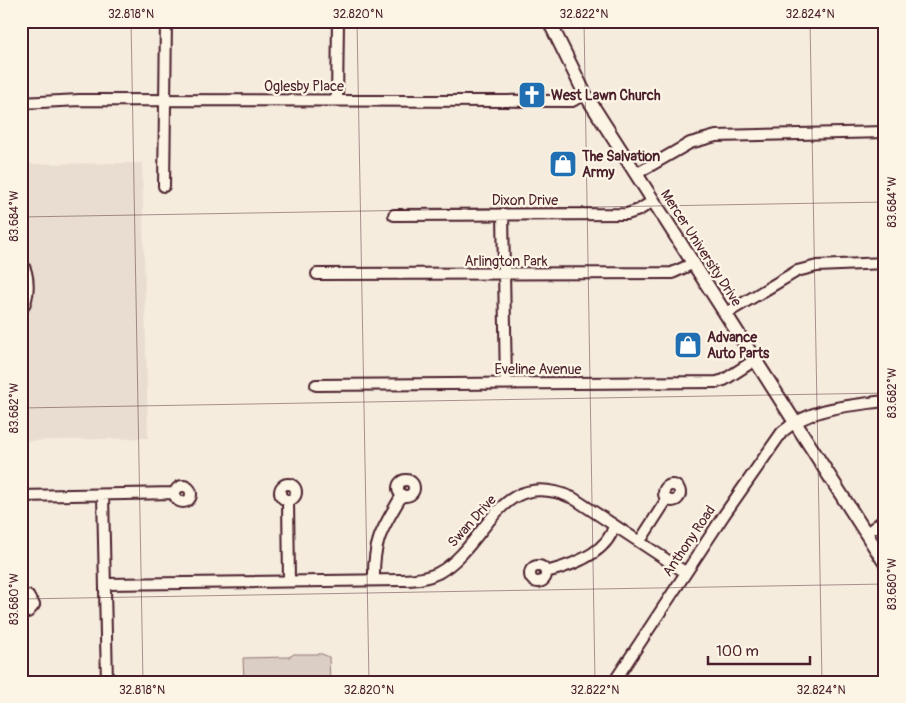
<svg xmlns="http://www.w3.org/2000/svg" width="906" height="703" font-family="Pangolin,sans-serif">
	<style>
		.built { fill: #e8ddd0 }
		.green { fill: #dbcec4; stroke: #927678 }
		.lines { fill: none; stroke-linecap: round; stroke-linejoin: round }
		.minor-casing { stroke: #4a1f2b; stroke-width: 14 }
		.major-casing { stroke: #4a1f2b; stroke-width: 16 }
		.minor { stroke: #fcf5e5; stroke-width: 10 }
		.major { stroke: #fcf5e5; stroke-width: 12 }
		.ticks { fill: none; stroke: #4a1f2b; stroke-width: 1; stroke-opacity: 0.45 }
		.labels { text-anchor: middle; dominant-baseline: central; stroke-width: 4.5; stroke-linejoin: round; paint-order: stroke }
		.street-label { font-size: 14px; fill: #4a1f2b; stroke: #fcf5e5 }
		.poi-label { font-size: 14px; font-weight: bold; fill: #4a1f2b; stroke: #fcf5e5; text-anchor: start }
		.neatline { fill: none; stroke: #4a1f2b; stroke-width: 2 }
		.ticks-label { font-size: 12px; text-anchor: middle; fill: #4a1f2b }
	</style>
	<rect width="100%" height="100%" fill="#f5ecde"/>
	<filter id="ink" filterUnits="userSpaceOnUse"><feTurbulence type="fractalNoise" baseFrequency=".02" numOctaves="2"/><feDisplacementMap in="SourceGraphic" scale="10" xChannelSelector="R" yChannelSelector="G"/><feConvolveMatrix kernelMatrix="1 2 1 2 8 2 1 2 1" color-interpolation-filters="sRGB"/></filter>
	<g filter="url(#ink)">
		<path class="built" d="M142 163 148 438 21 441V164Z"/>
		<path class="green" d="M294 654H322L329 657 330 682H244L243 658 289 657Z"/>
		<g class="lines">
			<defs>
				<path id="minor" d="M337 100 338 21
					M21 103 80 100 572 101 585 94
					M636 174 690 143 716 136 885 132
					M164 186 166 21
					M503 214 506 383
					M394 215 627 214 639 210 653 201
					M21 261C30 275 30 297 21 311
					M317 274 672 273 692 264
					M725 314 797 271 817 266 885 263
					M316 385 717 382 724 380 755 360
					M398 488a8 8 0 1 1 16 0a8 8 0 1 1-16 0Z
					M280 492a8 8 0 1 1 16 0a8 8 0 1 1-16 0Z
					M664 493a8 8 0 1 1 16 0a8 8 0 1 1-16 0Z
					M175 494a8 8 0 1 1 16 0a8 8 0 1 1-16 0Z
					M103 495 107 682
					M21 496 175 493
					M288 500 289 581
					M867 533 885 519
					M640 541 667 499
					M530 574a8 8 0 1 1 16 0a8 8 0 1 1-16 0Z
					M546 572C570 566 607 554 614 526
					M374 580C373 540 383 528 402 495
					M106 584 401 580C415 580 426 579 438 573 489 545 497 465 573 498L685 572
					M21 597 28 596 34 605 28 612H21
					M614 682 724 515 782 432C811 407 848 406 885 401"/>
				<path id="major" d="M549 21 585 94 885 563"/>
			</defs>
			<use href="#minor" class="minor-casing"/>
			<use href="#major" class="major-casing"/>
			<use href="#minor" class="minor"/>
			<use href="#major" class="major"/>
		</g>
	</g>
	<path class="ticks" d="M131 21 143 682M357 21 369 682M584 21 595 682M810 21 822 682M21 25 264 21M21 217 885 202M21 408 885 393M21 599 885 584"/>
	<defs>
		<symbol id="church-square" viewBox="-11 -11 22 22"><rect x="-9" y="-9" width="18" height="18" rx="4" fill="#1f6fb2" stroke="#fcf5e5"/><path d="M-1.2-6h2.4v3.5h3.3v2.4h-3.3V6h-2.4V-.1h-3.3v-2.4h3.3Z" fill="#fff"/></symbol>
		<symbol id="shop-square" viewBox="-11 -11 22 22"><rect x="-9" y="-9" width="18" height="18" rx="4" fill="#1f6fb2" stroke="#fcf5e5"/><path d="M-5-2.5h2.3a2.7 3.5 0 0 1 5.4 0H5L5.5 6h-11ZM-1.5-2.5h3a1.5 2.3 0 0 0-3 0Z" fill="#fff"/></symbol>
	</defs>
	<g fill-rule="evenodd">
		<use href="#church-square" x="516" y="79" width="32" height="32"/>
		<use href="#shop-square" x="547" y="148" width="32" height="32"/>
		<use href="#shop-square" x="672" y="329" width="32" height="32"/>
	</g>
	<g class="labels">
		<g class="street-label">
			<text x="304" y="86">Oglesby Place</text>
			<text x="525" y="200">Dixon Drive</text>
			<text transform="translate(701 248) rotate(57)">Mercer University Drive</text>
			<text x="506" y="261">Arlington Park</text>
			<text x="538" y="369">Eveline Avenue</text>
			<text transform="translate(472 521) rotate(-48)">Swan Drive</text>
			<text transform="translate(689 541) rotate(-56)">Anthony Road</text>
		</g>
		<g class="poi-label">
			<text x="551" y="95">West Lawn Church</text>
			<text x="582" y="156">The Salvation<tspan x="582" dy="16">Army</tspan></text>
			<text x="707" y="337">Advance<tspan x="707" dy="16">Auto Parts</tspan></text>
		</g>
	</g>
	<rect width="906" height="703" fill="none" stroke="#fcf5e5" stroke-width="55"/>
	<path d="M708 656v8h102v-8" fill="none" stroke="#4a1f2b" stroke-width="2.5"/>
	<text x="716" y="656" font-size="15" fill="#4a1f2b" stroke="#fcf5e5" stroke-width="4" paint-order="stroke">100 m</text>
	<rect x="28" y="28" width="850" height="648" class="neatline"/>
	<g class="ticks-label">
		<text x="131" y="18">32.818°N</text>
		<text x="358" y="18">32.820°N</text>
		<text x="584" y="18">32.822°N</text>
		<text x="810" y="18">32.824°N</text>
		<text transform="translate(892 202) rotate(-90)" y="4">83.684°W</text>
		<text transform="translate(14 216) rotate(-90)" y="4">83.684°W</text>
		<text transform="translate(892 393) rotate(-90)" y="4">83.682°W</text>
		<text transform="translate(14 408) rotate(-90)" y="4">83.682°W</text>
		<text transform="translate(892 584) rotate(-90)" y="4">83.680°W</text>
		<text transform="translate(14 599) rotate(-90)" y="4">83.680°W</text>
		<text x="142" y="694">32.818°N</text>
		<text x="369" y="694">32.820°N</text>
		<text x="595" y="694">32.822°N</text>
		<text x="821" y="694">32.824°N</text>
	</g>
</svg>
